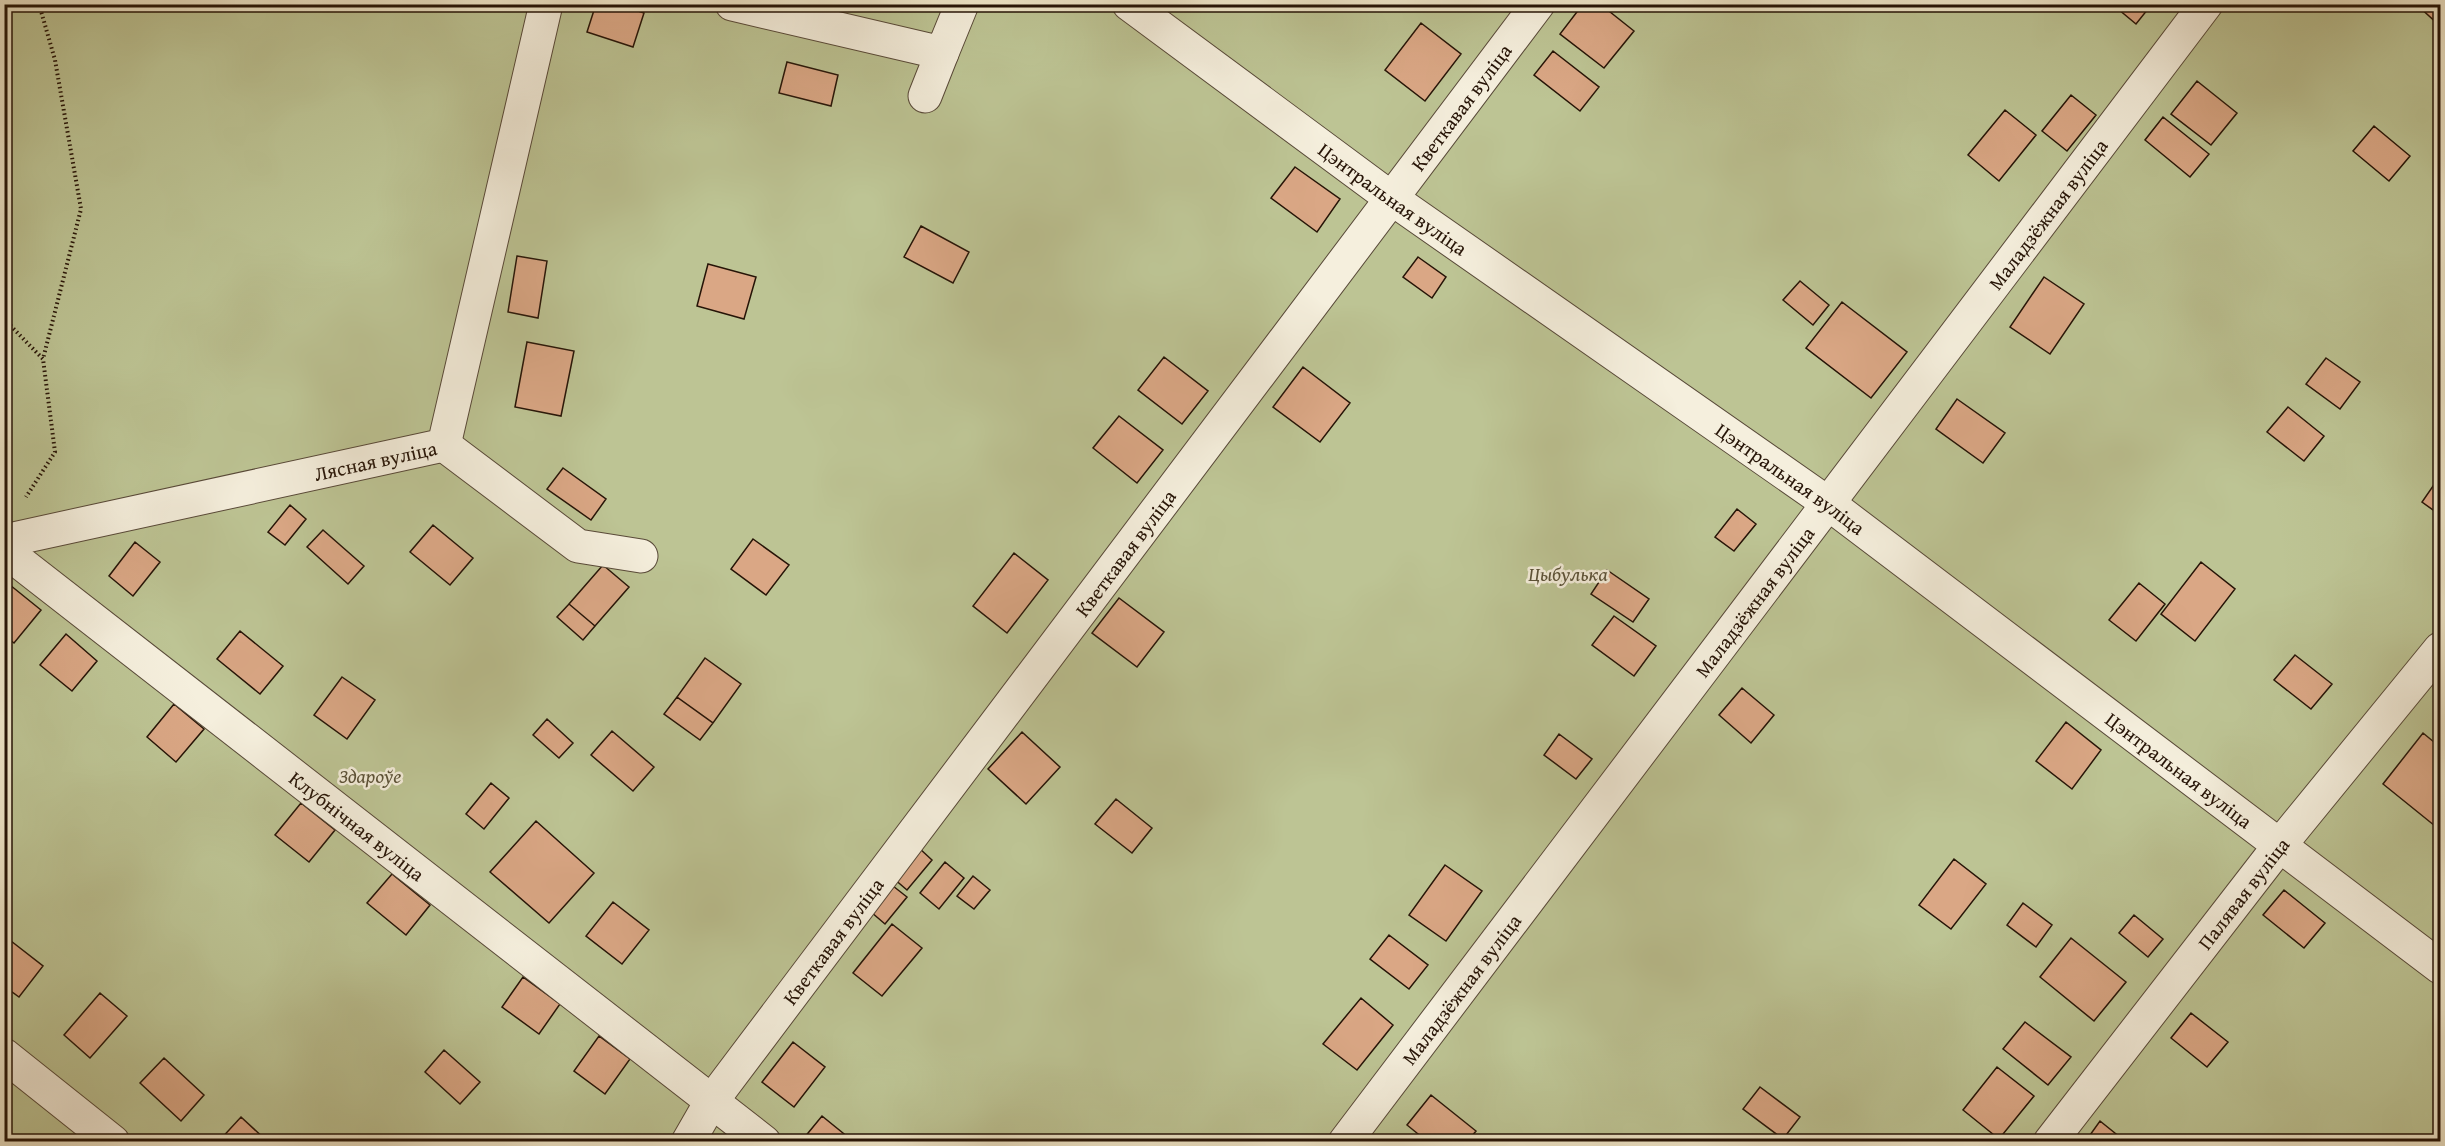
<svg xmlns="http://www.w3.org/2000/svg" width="2445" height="1146" font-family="'Gentium Book Plus',serif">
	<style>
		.green { fill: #bdc494; stroke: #726c4e; stroke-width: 1.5 }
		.building { fill: #daa785; stroke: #261407; stroke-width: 1.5 }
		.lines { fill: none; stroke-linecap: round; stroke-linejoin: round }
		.minor-casing { stroke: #584938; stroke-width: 35 }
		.path { stroke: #261407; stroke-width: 4; stroke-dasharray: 1.5 3; stroke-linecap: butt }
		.minor { stroke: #f5efdd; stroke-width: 33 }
		.labels { text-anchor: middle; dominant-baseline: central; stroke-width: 5; stroke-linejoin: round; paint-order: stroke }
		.street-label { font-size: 20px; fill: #261407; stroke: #f5efdd }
		.park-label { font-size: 20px; font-style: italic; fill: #5b5238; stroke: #f5efdd }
	</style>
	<rect width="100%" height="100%" fill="#efe7ca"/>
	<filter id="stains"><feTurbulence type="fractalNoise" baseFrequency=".00333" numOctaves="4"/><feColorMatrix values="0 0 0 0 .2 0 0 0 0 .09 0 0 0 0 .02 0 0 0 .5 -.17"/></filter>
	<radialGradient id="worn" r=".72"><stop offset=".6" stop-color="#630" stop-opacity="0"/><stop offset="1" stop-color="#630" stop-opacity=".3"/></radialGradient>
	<path class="green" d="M5 5H2440V1141L5 1142Z"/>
	<path class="building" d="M596 4H617L644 13 633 47 587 32Z
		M1583 4H1600L1634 31 1604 68 1560 34Z
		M2112 4H2152L2136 24Z
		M2416 4H2440V26Z
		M1421 23 1461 54 1425 101 1385 70Z
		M1553 51 1599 87 1580 111 1534 75Z
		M787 62 838 75 831 106 779 93Z
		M2197 81 2237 113 2211 145 2171 114Z
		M2071 95 2096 115 2067 151 2042 131Z
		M2005 110 2036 135 1999 181 1968 155Z
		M2163 117 2209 154 2190 177 2145 140Z
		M2374 126 2410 156 2389 181 2353 151Z
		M1295 167 1340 199 1317 232 1271 198Z
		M921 226 969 252 953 283 904 257Z
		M517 256 547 261 538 318 508 312Z
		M1418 257 1446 277 1432 298 1403 277Z
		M708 264 756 277 744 319 697 306Z
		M2044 277 2084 304 2050 354 2010 327Z
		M1800 281 1829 305 1813 325 1783 300Z
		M1842 302 1907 352 1871 398 1806 348Z
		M527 342 574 351 561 416 515 407Z
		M1164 357 1208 391 1182 424 1138 390Z
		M2326 358 2360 382 2340 409 2306 384Z
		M1303 367 1350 403 1320 442 1273 407Z
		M1957 399 2005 433 1983 463 1936 429Z
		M2288 407 2324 436 2304 461 2267 432Z
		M1119 416 1163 450 1137 483 1093 448Z
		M563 468 606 499 591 520 547 489Z
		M2440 476V515L2422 502Z
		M290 505 306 519 285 545 268 532Z
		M1737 509 1756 524 1734 551 1715 537Z
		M433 525 473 558 450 585 410 552Z
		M323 530 364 566 348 584 307 547Z
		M753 539 789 565 766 595 731 569Z
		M135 542 160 562 133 596 109 576Z
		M1014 553 1048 580 1007 633 973 606Z
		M2201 562 2235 589 2195 641 2161 614Z
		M603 565 629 587 595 626 569 604Z
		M1607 570 1649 599 1633 622 1591 594Z
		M2139 583 2165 604 2136 641 2109 620Z
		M10 585 41 610 14 643 4 635V592Z
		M1119 598 1164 632 1137 667 1092 633Z
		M569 604 595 626 583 640 557 617Z
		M1614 616 1656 646 1634 676 1592 645Z
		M240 631 283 666 260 694 217 659Z
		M66 634 97 661 72 691 40 665Z
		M2295 655 2332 684 2311 709 2274 680Z
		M705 658 741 684 713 723 677 697Z
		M342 677 375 700 347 739 314 715Z
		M1742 688 1774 715 1751 743 1719 715Z
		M677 697 713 723 700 740 664 714Z
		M174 704 204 729 176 762 147 737Z
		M547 719 573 743 559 758 533 735Z
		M2066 722 2101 750 2072 789 2036 761Z
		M612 731 654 767 633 791 591 755Z
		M1022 732 1060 767 1026 804 988 769Z
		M2423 733 2440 747V830L2383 784Z
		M1559 734 1592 759 1576 779 1544 755Z
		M491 783 509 798 484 829 466 814Z
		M1116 799 1152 828 1132 853 1095 824Z
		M301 803 335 830 309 862 275 835Z
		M536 821 594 873 549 923 490 872Z
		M919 848 932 860 907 890 893 878Z
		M1954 859 1986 884 1951 929 1919 905Z
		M945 862 964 878 939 909 920 893Z
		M1445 865 1482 891 1446 941 1409 915Z
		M392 874 430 905 406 935 367 903Z
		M973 876 990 890 974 909 957 896Z
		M893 886 907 897 885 924 871 912Z
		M2284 890 2325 923 2304 948 2263 915Z
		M613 902 649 930 622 964 586 936Z
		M2023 903 2052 925 2036 947 2007 925Z
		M2134 915 2163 939 2148 957 2119 933Z
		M892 924 922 948 882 996 853 973Z
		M1389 935 1428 965 1409 989 1370 959Z
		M2071 938 2126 982 2094 1021 2040 977Z
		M11 941 43 966 19 997 4 986V948Z
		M523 977 560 1004 539 1034 502 1007Z
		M100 993 127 1016 90 1058 64 1035Z
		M1361 998 1393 1025 1357 1070 1323 1044Z
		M2191 1013 2228 1042 2207 1067 2171 1038Z
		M2025 1022 2071 1057 2048 1085 2003 1049Z
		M599 1036 630 1059 605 1094 574 1071Z
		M793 1042 825 1067 794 1107 762 1082Z
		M444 1050 480 1082 460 1104 425 1072Z
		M164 1058 204 1095 181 1121 140 1083Z
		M1997 1067 2034 1096 1999 1139 1963 1110Z
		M1760 1087 1800 1117 1783 1139 1743 1109Z
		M1431 1095 1476 1131 1467 1142H1428L1407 1125Z
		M822 1116 854 1142H809L804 1138Z
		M241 1117 268 1142H218Z
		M2100 1121 2126 1142H2085Z"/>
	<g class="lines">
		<defs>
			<g id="minor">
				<path d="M732 4 942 53 962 4"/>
				<path id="s1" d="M1129 4 1391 198 1829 504 2440 967"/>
				<path d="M925 96 942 53"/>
				<path d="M444 445 578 546 641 556"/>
				<path id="s2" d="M4 541 444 445 546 4"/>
				<path id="s3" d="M4 550 764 1142"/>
				<path d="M4 1055 113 1142"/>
				<path id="s4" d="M688 1142 711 1102 1538 4"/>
				<path id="s5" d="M1345 1142 2206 4"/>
				<path id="s6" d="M2050 1142 2280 845 2440 649"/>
			</g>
		</defs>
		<use href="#minor" class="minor-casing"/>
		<path class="path" d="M39 4 55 60 81 209 43 359
			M4 319 43 359 55 452 26 497"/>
		<use href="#minor" class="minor"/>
	</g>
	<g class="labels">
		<g class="street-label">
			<text stroke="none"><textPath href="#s4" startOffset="1292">Кветкавая вуліца</textPath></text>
			<text stroke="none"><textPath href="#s1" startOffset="328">Цэнтральная вуліца</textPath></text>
			<text stroke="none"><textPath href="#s5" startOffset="1164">Маладзёжная вуліца</textPath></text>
			<text stroke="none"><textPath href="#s2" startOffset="380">Лясная вуліца</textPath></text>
			<text stroke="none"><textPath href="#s1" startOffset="814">Цэнтральная вуліца</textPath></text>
			<text stroke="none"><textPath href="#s4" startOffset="734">Кветкавая вуліца</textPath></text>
			<text stroke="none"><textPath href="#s5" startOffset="678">Маладзёжная вуліца</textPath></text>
			<text stroke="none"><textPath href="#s1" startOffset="1300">Цэнтральная вуліца</textPath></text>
			<text stroke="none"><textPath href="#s3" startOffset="448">Клубнічная вуліца</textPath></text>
			<text stroke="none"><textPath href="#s6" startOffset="315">Палявая вуліца</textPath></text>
			<text stroke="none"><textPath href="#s4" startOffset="248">Кветкавая вуліца</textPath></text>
			<text stroke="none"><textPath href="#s5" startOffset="192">Маладзёжная вуліца</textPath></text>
		</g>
		<g class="park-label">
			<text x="1568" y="573">Цыбулька</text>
			<text x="370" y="775">Здароўе</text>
		</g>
	</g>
	<rect width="2445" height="1146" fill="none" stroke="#efe7ca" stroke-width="24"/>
	<rect x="6" y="6" width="2433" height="1134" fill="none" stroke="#261407" stroke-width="3"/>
	<rect x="12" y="12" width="2421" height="1122" fill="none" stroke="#261407" stroke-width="1.5"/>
	<rect width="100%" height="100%" filter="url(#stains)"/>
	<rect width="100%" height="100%" fill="url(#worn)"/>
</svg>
